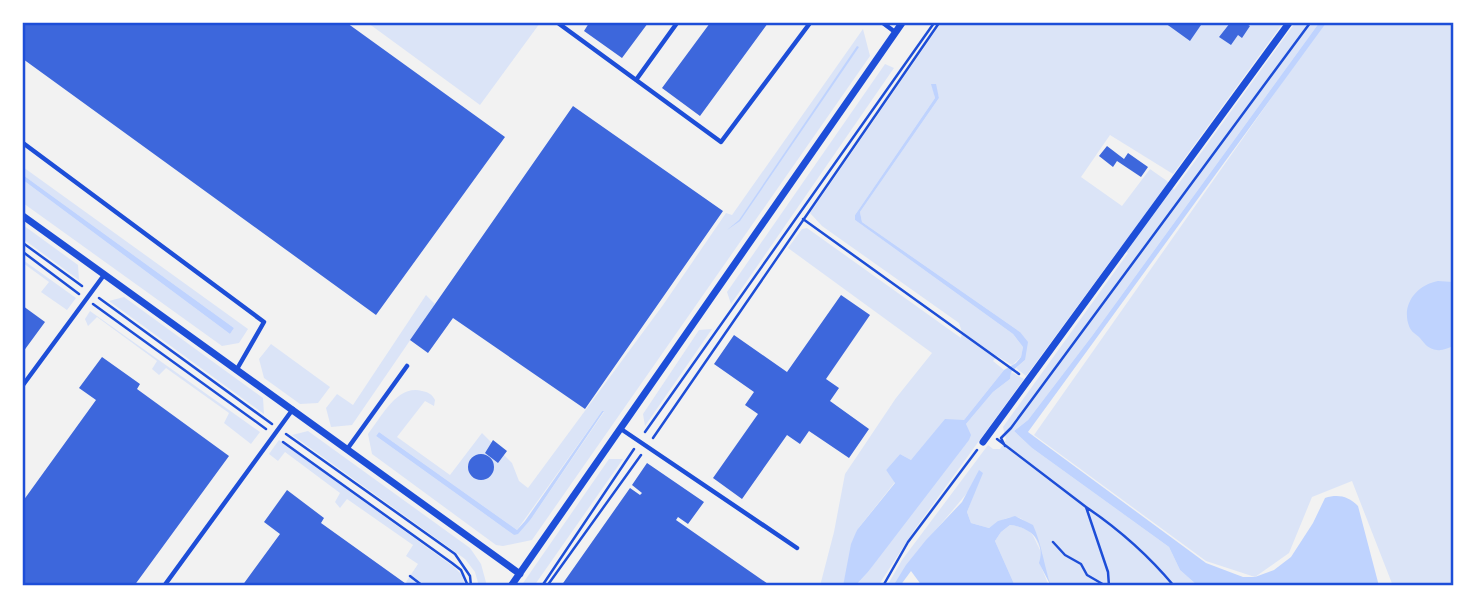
<svg xmlns="http://www.w3.org/2000/svg" width="1476" height="609" font-family="Raleway,sans-serif">
	<style>
		.green { fill: #dbe4f7; fill-rule: evenodd }
		.water { fill: #bfd3fe }
		.building { fill: #3d67dc }
		.lines { fill: none; stroke-linecap: round; stroke-linejoin: round }
		.path { stroke: #1d4ed8; stroke-width: 2.5 }
		.service { stroke: #1d4ed8; stroke-width: 4.5 }
		.minor { stroke: #1d4ed8; stroke-width: 7 }
		.neatline { fill: none; stroke: #1d4ed8; stroke-width: 2.5 }
	</style>
	<rect width="100%" height="100%" fill="#f2f2f2"/>
	<path class="green" d="M368 23H540L480 105Z
		M941 23H1283L1173 174 1110 135 1081 177 1122 206 1150 169 1167 181 1174 190 1295 23H1319L1092 336 1028 420 1014 431 1032 448 1169 547 1180 570 1198 586H1051L1043 563 1040 564 1049 586H1015L995 541 1001 532 1010 525C1036 528 1032 537 1043 555 1030 526 1024 502 989 528L971 523 967 512 982 473C954 513 918 545 893 586H887L902 560 988 445 993 449H1000L1006 440 1003 427 1128 253 1120 248 1026 376 1016 368 1025 360 1020 332 862 222 860 212 939 98 935 84 932 85 935 98 855 215V220L1013 334 1023 347 1021 357 1012 365 997 356 993 361 1004 370 964 420 911 460 900 454 886 470 895 482 857 530 843 586H820L834 532 845 474 896 398 932 353 788 248 802 229 807 228 961 338 962 332 959 323 822 226 810 213Z
		M1324 23H1453V586H1393L1352 481 1312 497 1289 553 1255 577 1206 561 1034 435Z
		M863 29 870 56 532 540 503 546 496 545 372 454 368 434C381 418 397 384 422 391 428 392 432 394 435 400L434 406 425 401 397 437 450 475 482 433 512 463 519 481 528 488 663 305 726 213 732 215ZM602 411 604 412 531 519 514 535 376 436 379 432 517 530Z
		M885 64 894 68 731 304 727 292Z
		M23 167 248 329 239 343 222 346 23 203V180L230 334 234 328 23 175Z
		M23 225 78 265 79 280 23 239Z
		M23 260 76 298 67 310 41 292 49 282 23 263Z
		M426 295 435 304 352 425 331 427 326 408 337 394 353 405Z
		M124 297 263 398 264 414 109 301Z
		M90 311 260 432 251 444 224 423 229 413 166 368 159 375 152 369 157 361 97 317 88 326 85 319Z
		M712 329 645 426 643 414 699 330Z
		M271 344 330 387 318 403 300 404 264 378 259 359Z
		M1011 372 1024 379 915 529 878 586H855L868 572 967 431 966 424 993 392 1010 379Z
		M308 431 470 548 481 564 487 586H479L475 572 465 559 292 435Z
		M279 440 454 567 462 575 465 586H411L406 582 418 564 406 556 413 545 347 499 340 508 335 502 340 493 285 452 278 461 269 454Z
		M609 459H623L534 586H521Z"/>
	<path class="water" d="M1319 23H1326L1028 432 1206 563 1243 577H1255L1274 570 1291 557 1313 523 1325 498C1338 494 1348 496 1358 506L1379 586H1198L1180 570 1169 547 1032 448 1014 431 1028 420 1092 336Z
		M857 46 859 47 740 221 727 230 739 220Z
		M931 84H936L939 98 860 212 862 222 1020 332 1028 342 1025 360 1011 372 1010 379 993 392 966 424 971 435 969 440 868 572 855 586H843L851 544 857 530 895 483 886 470 900 454 911 460 945 419 964 420 1004 370 1016 363 1021 357 1023 347 1013 334 855 220V215L935 98Z
		M23 175 234 328 230 334 23 180Z
		M1438 281 1453 282V346C1448 348 1442 351 1437 350 1428 349 1425 344 1420 338 1416 334 1411 332 1409 326 1401 304 1417 285 1438 281Z
		M602 411H604L531 519 518 534 514 535 376 436 379 432 517 530 525 521Z
		M979 470 983 473 967 512 971 523 989 528 998 521 1015 516 1033 525C1042 545 1044 566 1051 586L1039 563C1046 542 1031 527 1010 525L1001 532 995 541 1015 586H922L911 571 900 586H893L906 565 926 540 962 502Z"/>
	<path class="building" d="M23 23H347L505 137 376 315 23 59Z
		M589 23H648L622 58 584 31Z
		M710 23H768L700 116 662 88Z
		M1165 23H1197L1201 25 1190 41Z
		M1230 23H1245L1250 26 1242 38 1238 35 1231 45 1219 37Z
		M573 106 723 211 585 409 453 318 428 353 410 340Z
		M1107 146 1124 159 1128 153 1148 167 1141 177 1117 161 1113 167 1099 156Z
		M841 295 870 315 826 379 839 388 830 401 869 429 849 458 809 431 800 444 787 435 742 499 713 478 758 414 745 405 754 392 714 364 734 335 787 372Z
		M23 306 45 322 23 352Z
		M102 357 140 384 137 389 229 456 134 586H23V501L96 400 79 388Z
		M493 440 507 451 498 463 485 453Z
		M468 467a13 13 0 1 1 26 0a13 13 0 1 1-26 0Z
		M647 463 704 502 688 524 678 517 676 520 771 586H561L630 488 640 495 642 493 632 485Z
		M287 490 324 518 321 523 409 586H242L280 534 264 522Z"/>
	<g class="lines">
		<path class="path" d="M803 219 1019 374
			M23 243 82 286
			M23 252 79 294
			M99 298 272 424
			M93 304 266 429
			M645 432 934 23
			M286 434 455 554 470 576 471 586
			M653 438 939 23
			M997 439 1086 507
			M283 442 452 563 461 570 468 586
			M1005 446 1001 438 1011 428 1310 23
			M1053 542 1065 555 1081 564 1087 575 1106 586
			M410 576 423 586
			M542 586 634 449
			M547 586 641 455
			M883 586 908 542 977 450
			M1109 586 1108 572 1086 507C1120 530 1148 555 1174 586"/>
		<path class="service" d="M558 23 721 142 810 23
			M883 23 895 32
			M636 80 677 23
			M23 143 264 322 237 369
			M23 385 104 275
			M621 429 797 548
			M348 448 407 366
			M164 586 293 409"/>
		<path class="minor" d="M23 216 520 574
			M983 442 1289 23
			M511 586 902 23"/>
	</g>
	<rect width="1476" height="609" fill="none" stroke="#ffffff" stroke-width="49"/>
	<rect x="24" y="24" width="1428" height="560" class="neatline"/>
</svg>
